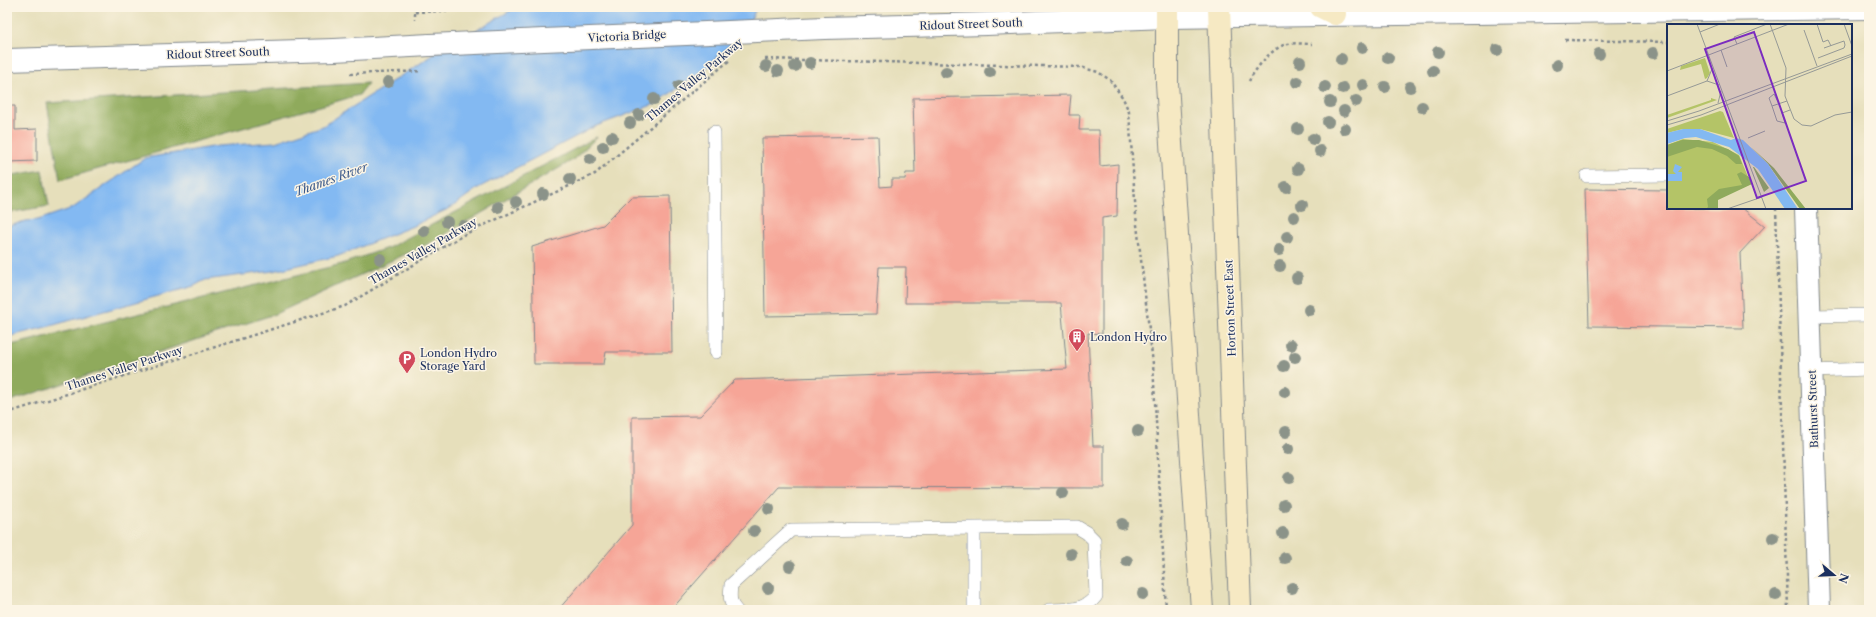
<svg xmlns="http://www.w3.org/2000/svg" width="1876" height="617" font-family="'Libre Caslon Text',serif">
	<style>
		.forest { fill: #8faa5c; stroke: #556c5d }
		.water { fill: #83b9f2; stroke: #4f74a8 }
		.building { fill: #f6a597 }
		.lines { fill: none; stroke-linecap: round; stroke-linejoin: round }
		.service-casing { stroke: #80878c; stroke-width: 14 }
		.minor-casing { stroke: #80878c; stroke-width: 24 }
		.tertiary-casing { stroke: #80878c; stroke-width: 24 }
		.secondary-casing { stroke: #80878c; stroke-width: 24 }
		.path { stroke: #80878c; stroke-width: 2.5; stroke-dasharray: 3 3; stroke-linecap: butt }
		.service { stroke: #fff; stroke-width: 13 }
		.minor { stroke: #fff; stroke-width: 22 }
		.tertiary { stroke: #fff; stroke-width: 22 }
		.secondary { stroke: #f6e9c3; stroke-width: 22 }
		.tertiary-bridge-casing { stroke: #80878c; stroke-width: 24; stroke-linecap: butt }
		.path-bridge { stroke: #80878c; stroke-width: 2.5; stroke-dasharray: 3 3; stroke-linecap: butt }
		.tertiary-bridge { stroke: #fff; stroke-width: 22 }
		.tree { fill: #8b9389 }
		.labels { text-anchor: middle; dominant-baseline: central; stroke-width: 3; stroke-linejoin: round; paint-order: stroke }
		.street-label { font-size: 11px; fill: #1b2f5e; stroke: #fcf5e5 }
		.poi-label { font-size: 11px; fill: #1b2f5e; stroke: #fcf5e5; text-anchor: start }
		.water-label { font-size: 12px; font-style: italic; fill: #3a588a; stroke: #fcf5e5 }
		.inset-road { fill: none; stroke: #959996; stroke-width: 1 }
		.view { fill: #7b2cbf; fill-opacity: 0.15; stroke: #7b2cbf; stroke-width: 2 }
		.inset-edge { fill: none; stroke: #1b2f5e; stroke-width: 2 }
	</style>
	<rect width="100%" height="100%" fill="#fcf5e5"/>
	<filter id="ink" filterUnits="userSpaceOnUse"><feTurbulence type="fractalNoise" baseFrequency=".025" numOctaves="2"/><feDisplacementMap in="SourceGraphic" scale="8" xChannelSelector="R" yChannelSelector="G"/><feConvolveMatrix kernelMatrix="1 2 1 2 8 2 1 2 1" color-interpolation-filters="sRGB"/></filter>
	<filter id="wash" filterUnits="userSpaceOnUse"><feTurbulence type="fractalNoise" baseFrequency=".012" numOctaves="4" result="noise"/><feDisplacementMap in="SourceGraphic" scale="16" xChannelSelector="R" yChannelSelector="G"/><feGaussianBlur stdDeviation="0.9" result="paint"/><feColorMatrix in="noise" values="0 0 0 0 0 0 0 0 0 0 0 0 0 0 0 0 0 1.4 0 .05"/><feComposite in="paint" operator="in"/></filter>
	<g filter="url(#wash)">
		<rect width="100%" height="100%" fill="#e6dfbb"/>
		<path class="forest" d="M368 83 359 95 60 180 47 103Z
			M597 137 573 160 430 243 275 314 7 402V346L342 264 390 247Z
			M42 170 49 206 7 213V176Z"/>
		<path class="water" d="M517 7H757L746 29 704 70 655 104 596 126 478 188 452 207 413 226 338 256 273 271 205 280 194 286 50 326 7 337V227L25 221 38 220 73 208 145 158 218 146 275 142 323 126 441 50Z"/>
		<g id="blocks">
			<path class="building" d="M1071 95 1069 115H1080L1079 130H1099L1100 166 1118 164 1117 216 1102 218V334L1088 333 1093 446H1104V488L779 487 671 610H558L632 525V417L700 416 735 380 1067 369 1061 303H905L906 267H879L876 314 765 316 762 138 878 136 880 187 892 186V179H905L906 173H915L913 98Z
				M7 106H15V130L37 129V161L7 162Z
				M1585 189 1668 190V208H1742L1765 226 1740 253 1743 328 1589 326Z
				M670 196 672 352H606L604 364H534L532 247 603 225 631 197Z"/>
		</g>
	</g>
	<g filter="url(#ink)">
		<use href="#blocks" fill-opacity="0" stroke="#80878c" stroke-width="1"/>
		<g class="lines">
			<defs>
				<path id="service" d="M714 132 716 352
					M1587 176 1668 175
					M1810 316 1869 315
					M1811 371 1869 369
					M974 528 1077 527 1087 533 1094 540 1096 596C1084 612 1068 609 1049 610
					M736 610C729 604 730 594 731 585L791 530 974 528V610"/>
				<path id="minor" d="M1167 17 1869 8
					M1806 208 1819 610"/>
				<path id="tertiary" d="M824 28 987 24 1167 17
					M7 60 334 50 430 45"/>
				<path id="secondary" d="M1167 7V83L1202 610
					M1219 7 1240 610
					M1321 7 1335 14"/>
			</defs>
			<use href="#service" class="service-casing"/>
			<use href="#minor" class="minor-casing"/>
			<use href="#tertiary" class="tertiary-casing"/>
			<use href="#secondary" class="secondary-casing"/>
			<path class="path" d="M415 7V20
				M415 12 538 7
				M1565 40 1668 42
				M765 59 1080 67 1098 72 1110 80 1123 98 1129 112 1136 216 1153 364 1166 610
				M1249 81C1256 68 1270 50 1284 45 1292 42 1304 44 1312 44
				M1776 208 1788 610
				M7 413 345 306 465 234 595 174 731 59"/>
			<use href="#service" class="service"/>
			<use href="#minor" class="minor"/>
			<use href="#tertiary" class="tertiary"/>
			<use href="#secondary" class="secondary"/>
			<defs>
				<path id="tertiary-bridge" d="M430 45 824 28"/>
			</defs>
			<use href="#tertiary-bridge" class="tertiary-bridge-casing"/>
			<path class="path-bridge" d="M350 74 422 71"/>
			<use href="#tertiary-bridge" class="tertiary-bridge"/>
		</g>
		<g class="tree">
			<circle cx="1362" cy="48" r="6"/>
			<circle cx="1497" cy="50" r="6"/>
			<circle cx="1438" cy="52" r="6"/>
			<circle cx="1653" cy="53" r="6"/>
			<circle cx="1599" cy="54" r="6"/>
			<circle cx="1388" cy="58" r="6"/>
			<circle cx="1341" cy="59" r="6"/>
			<circle cx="1300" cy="62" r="6"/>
			<circle cx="810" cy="63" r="6"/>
			<circle cx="1557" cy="65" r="6"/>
			<circle cx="766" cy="66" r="6"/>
			<circle cx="795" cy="66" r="6"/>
			<circle cx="778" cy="71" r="6"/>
			<circle cx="1433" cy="71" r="6"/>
			<circle cx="946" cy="72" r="6"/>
			<circle cx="990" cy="72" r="6"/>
			<circle cx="388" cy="82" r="6"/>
			<circle cx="1297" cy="82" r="6"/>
			<circle cx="1363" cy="85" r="6"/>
			<circle cx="679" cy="86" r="6"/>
			<circle cx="1325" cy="87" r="6"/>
			<circle cx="1385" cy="87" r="6"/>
			<circle cx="1410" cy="87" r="6"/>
			<circle cx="1343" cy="88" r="6"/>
			<circle cx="654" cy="99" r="6"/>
			<circle cx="1356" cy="101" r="6"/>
			<circle cx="1330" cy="102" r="6"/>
			<circle cx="1422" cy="107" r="6"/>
			<circle cx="1344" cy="111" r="6"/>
			<circle cx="639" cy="115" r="6"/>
			<circle cx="1328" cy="122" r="6"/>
			<circle cx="630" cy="123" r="6"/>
			<circle cx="1298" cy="129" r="6"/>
			<circle cx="1345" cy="129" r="6"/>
			<circle cx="612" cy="137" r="6"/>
			<circle cx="1313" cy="139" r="6"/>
			<circle cx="603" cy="147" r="6"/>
			<circle cx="1320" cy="151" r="6"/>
			<circle cx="590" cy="159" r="6"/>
			<circle cx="1298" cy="169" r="6"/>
			<circle cx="570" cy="179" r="6"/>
			<circle cx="1286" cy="187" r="6"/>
			<circle cx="543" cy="194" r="6"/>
			<circle cx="516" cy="202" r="6"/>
			<circle cx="1302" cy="205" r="6"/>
			<circle cx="498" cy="207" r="6"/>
			<circle cx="1294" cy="217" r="6"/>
			<circle cx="447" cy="222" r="6"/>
			<circle cx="463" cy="226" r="6"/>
			<circle cx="424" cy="231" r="6"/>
			<circle cx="1287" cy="237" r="6"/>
			<circle cx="1279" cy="250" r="6"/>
			<circle cx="380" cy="259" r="6"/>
			<circle cx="1280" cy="266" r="6"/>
			<circle cx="1297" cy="278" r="6"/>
			<circle cx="1309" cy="310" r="6"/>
			<circle cx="1291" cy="345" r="6"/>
			<circle cx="1295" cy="357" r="6"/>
			<circle cx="1284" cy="366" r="6"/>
			<circle cx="1285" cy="392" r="6"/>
			<circle cx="1138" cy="431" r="6"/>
			<circle cx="1286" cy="432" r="6"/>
			<circle cx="1288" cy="449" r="6"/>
			<circle cx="1289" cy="478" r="6"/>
			<circle cx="1063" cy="493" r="6"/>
			<circle cx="1284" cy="505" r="6"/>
			<circle cx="769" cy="509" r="6"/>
			<circle cx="1122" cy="524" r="6"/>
			<circle cx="754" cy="531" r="6"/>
			<circle cx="1283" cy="533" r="6"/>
			<circle cx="1773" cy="538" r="6"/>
			<circle cx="1071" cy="554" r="6"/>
			<circle cx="1285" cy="558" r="6"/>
			<circle cx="1127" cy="561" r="6"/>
			<circle cx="790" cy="566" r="6"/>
			<circle cx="768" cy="588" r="6"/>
			<circle cx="1292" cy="588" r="6"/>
			<circle cx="1143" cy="594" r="6"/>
			<circle cx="1776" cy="595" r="6"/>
		</g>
	</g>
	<defs>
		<symbol id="building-pin" viewBox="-11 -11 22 30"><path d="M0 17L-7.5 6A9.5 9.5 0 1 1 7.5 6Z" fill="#d1495b" stroke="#fcf5e5"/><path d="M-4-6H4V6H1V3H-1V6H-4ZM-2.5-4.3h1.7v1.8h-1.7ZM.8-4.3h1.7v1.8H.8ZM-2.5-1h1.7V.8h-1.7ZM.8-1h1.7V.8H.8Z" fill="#fff"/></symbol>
		<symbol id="parking-pin" viewBox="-11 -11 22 30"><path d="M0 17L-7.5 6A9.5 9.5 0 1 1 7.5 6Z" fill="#d1495b" stroke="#fcf5e5"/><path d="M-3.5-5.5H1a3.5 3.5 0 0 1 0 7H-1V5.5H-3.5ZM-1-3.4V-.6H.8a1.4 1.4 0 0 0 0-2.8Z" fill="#fff"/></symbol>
	</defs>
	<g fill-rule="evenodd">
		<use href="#building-pin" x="1067" y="327" width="20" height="27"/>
		<use href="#parking-pin" x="397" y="349" width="20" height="27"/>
	</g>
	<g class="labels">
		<g class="street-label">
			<text transform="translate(971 24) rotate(-2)">Ridout Street South</text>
			<text transform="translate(627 36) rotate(-3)">Victoria Bridge</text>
			<text transform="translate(218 53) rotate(-2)">Ridout Street South</text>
			<text transform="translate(694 80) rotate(-40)">Thames Valley Parkway</text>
			<text transform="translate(423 251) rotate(-30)">Thames Valley Parkway</text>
			<text transform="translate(1230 308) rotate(-92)">Horton Street East</text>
			<text transform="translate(124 368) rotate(-18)">Thames Valley Parkway</text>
			<text transform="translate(1813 409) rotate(-92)">Bathurst Street</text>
		</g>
		<g class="poi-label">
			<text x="1090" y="337">London Hydro</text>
			<text x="420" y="353">London Hydro<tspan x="420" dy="13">Storage Yard</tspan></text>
		</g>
		<g class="water-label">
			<text transform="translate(331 179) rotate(-20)">Thames River</text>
		</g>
	</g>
	<g transform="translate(1667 24)">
		<rect width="185" height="185" fill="#e6dfbb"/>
		<path d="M38 34 43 49 40 54 38 55 34 40 13 46 14 42ZM44 74 50 76 0 94V91L44 76ZM53 87 56 88 67 114 33 105H16L0 109V105ZM16 115 46 118 72 131 84 160 46 177 45 185H0V121Z" fill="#b4c467"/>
		<path d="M15 116H32L61 125 72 132 75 140H69L60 132 45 125 30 123 0 133V121ZM84 123 107 144 139 185H133L101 140ZM86 143H87L102 164 97 168ZM74 148 82 153 85 160 51 176V185H39L41 183 40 175 52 165 75 161 70 150Z" fill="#8faa5c"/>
		<path d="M16 105H33L64 116 69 114 76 116 101 140 131 185H118L91 145 62 123 29 113 18 114 0 120V109ZM8 140 15 143 11 148H15V157H0V150H9L6 147Z" fill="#83b9f2"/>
		<path class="inset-road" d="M30 0 99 185M103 0 119 44 118 72 127 95 135 101 144 102 168 91 185 88M150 0 156 18 161 16 164 22M177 0 185 22M137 6 150 42M33 8 53 0M70 20 67 13 100 0M54 26 60 43M151 34 177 24 178 21 177 17 157 24M45 45 40 57 52 61M0 47 122 0M0 72 40 57M120 77 105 82 110 97 118 99 115 89 123 86M51 79 54 67M105 82 102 74 107 70 112 80M0 97 32 87 185 30M0 101 34 91 185 32M81 114 98 107M60 185 95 173"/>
		<path class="view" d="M87 8 139 157 90 174 38 25Z"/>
		<rect width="185" height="185" class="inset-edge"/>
	</g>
	<rect width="1876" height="617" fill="none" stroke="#fcf5e5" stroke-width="24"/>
	<g transform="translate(1834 575) rotate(109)" stroke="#fcf5e5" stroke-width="3" paint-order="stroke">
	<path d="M0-3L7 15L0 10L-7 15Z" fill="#1b2f5e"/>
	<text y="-6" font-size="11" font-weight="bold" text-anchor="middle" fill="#1b2f5e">N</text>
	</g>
</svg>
